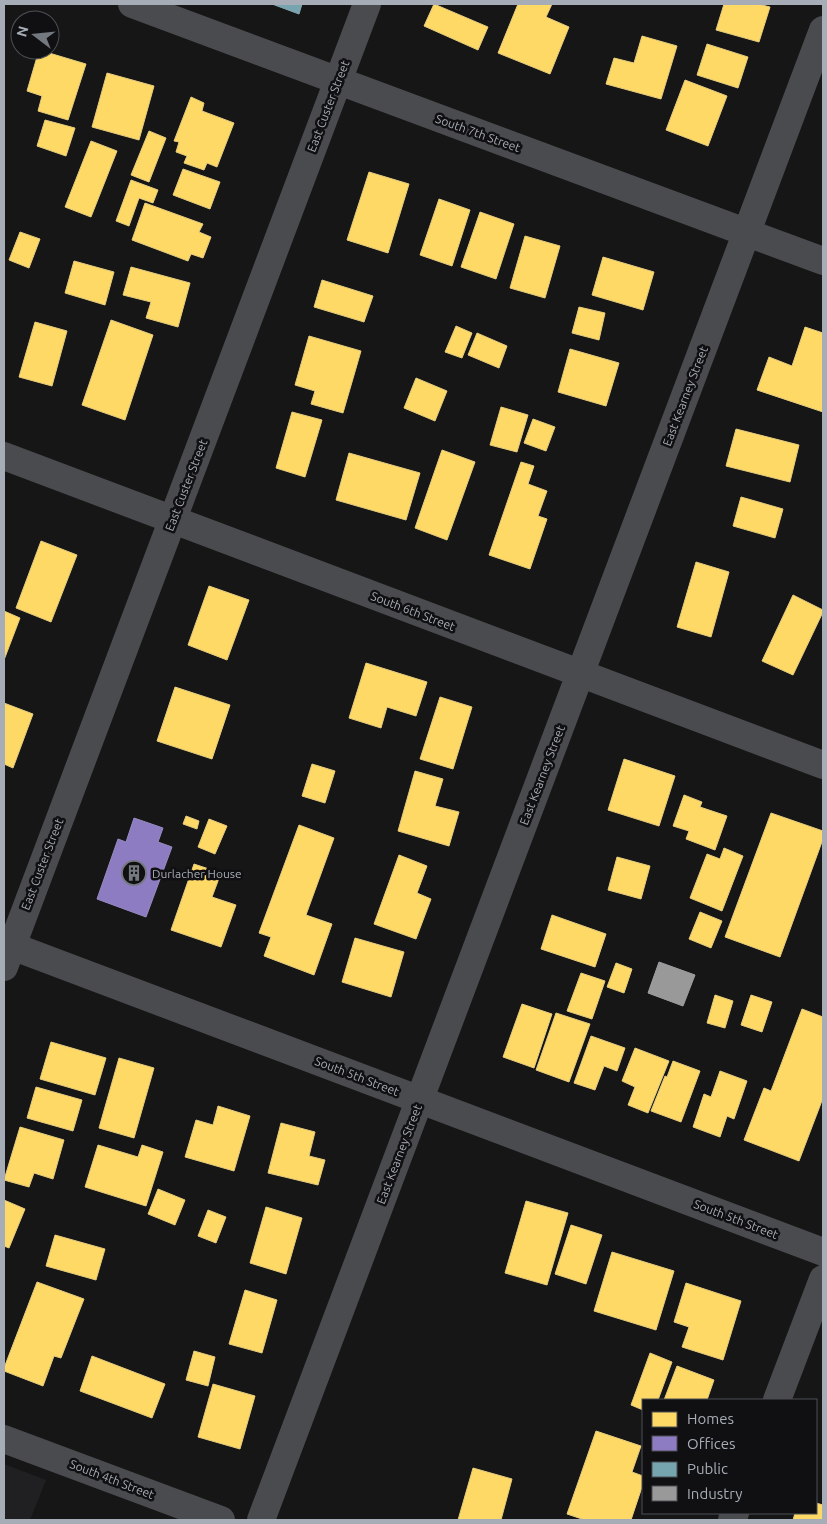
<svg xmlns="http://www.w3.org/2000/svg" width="827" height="1524" font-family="Ubuntu,sans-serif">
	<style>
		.built { fill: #202022 }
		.homes { fill: #ffd966; stroke: #e5cc7e }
		.offices { fill: #8e7cc3; stroke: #968bbf }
		.public { fill: #76a5af; stroke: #85a7b1 }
		.industry { fill: #999; stroke: #9d9fa2 }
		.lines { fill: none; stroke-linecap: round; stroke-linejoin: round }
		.minor { stroke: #4a4b4f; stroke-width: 28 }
		.labels { text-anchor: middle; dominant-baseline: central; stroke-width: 5; stroke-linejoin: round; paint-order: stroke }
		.street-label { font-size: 12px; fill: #a7adb7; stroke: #101012 }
		.poi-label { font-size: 12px; fill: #a7adb7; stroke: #101012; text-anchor: start }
	</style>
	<rect width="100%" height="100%" fill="#161616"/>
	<path class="built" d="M4 1464 46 1480 30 1520H4Z"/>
	<path class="homes" d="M434 4 488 27 478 50 424 26Z
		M518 4H552L546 17 569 27 550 74 498 53Z
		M724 4H758L770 7 759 42 716 30Z
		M642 36 677 46 661 99 606 84 614 58 634 63Z
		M707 44 748 57 738 88 697 75Z
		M39 50 86 64 68 120 38 111 42 96 27 91Z
		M107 73 154 86 139 140 92 127Z
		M685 80 727 96 708 146 666 130Z
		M191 97 204 103 202 111 234 123 217 167 207 163 204 170 184 163 187 156 176 152 179 142 174 141Z
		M45 120 75 128 66 156 37 146Z
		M149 131 166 138 149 182 131 175Z
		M91 141 117 151 91 217 65 207Z
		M183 169 220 182 210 209 173 195Z
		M369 172 409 184 388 253 347 240Z
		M131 180 158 190 153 203 139 198 129 226 116 221Z
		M439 199 470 210 452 266 420 255Z
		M145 203 203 224 199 232 211 237 203 258 191 254 188 261 132 240Z
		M480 212 514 224 496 279 461 267Z
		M20 232 40 239 29 268 9 260Z
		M525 236 560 246 545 298 510 288Z
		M603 257 654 272 643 310 592 295Z
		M74 261 114 272 105 305 65 293Z
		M131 267 190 283 178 327 146 318 151 302 123 295Z
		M322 280 373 296 364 322 314 307Z
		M579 307 605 313 599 340 572 333Z
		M111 320 153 335 125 420 82 405Z
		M35 322 67 331 52 386 19 377Z
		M456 326 472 333 462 358 445 352Z
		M805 327 823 333V412L757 390 769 357 792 366Z
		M477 333 507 346 499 368 468 355Z
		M309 336 361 351 343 413 311 404 315 391 295 385Z
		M570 349 619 363 606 406 558 392Z
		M416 378 447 391 435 421 404 408Z
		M501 407 528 415 517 452 490 445Z
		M292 412 322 420 305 477 276 468Z
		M533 419 555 427 546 451 524 443Z
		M736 429 799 445 790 482 726 466Z
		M442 450 475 462 447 540 415 528Z
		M349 453 420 473 406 520 336 500Z
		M521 462 534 466 528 484 547 491 538 516 547 519 530 569 489 555Z
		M741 497 783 509 775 538 733 526Z
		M41 541 77 555 51 622 16 608Z
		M696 562 729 572 711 637 677 627Z
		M209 586 249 600 227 660 188 645Z
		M793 595 823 610V612L793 675 762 661Z
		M4 611 20 618 4 660Z
		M366 663 427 682 416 716 387 707 381 728 349 718Z
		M175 687 230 705 212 759 157 741Z
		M440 697 472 707 453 769 420 759Z
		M4 703 33 714 13 768 4 764Z
		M624 759 675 776 659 826 608 810Z
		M312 764 335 771 325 803 302 796Z
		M415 771 443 779 435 806 459 812 449 846 398 831Z
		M684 795 702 802 700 807 727 816 715 850 686 839 689 831 673 826Z
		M771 813 823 831V839L780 957 725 937Z
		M186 816 199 821 197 829 183 824Z
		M209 819 227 826 215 854 198 847Z
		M299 825 334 838 306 915 332 924 314 975 264 956 271 937 259 933Z
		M724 848 743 856 722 911 690 898 707 854 720 859Z
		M399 855 427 866 417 893 431 899 416 939 374 924Z
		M617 857 650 866 641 899 608 890Z
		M194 864 221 873 212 897 236 905 221 947 171 930Z
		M700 912 722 921 711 948 689 939Z
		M552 915 606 934 595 967 541 949Z
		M355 938 404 952 391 997 342 982Z
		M616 963 632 969 624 993 607 987Z
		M581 973 605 981 592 1019 567 1011Z
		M715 995 733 1001 725 1028 707 1023Z
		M751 995 772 1002 762 1032 741 1025Z
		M522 1004 552 1014 534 1068 503 1057Z
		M802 1009 823 1017V1098L799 1161 744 1140 764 1088 771 1091Z
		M556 1013 590 1024 569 1082 536 1070Z
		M591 1036 625 1048 617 1071 604 1066 595 1090 574 1083Z
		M51 1042 106 1058 95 1095 40 1079Z
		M635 1048 669 1061 648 1113 628 1105 635 1087 622 1081Z
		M119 1058 154 1068 134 1138 99 1128Z
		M673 1061 700 1071 681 1122 651 1111 665 1076 667 1077Z
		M720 1071 747 1081 734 1119 727 1116 720 1137 693 1127 704 1094 711 1097Z
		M36 1087 82 1100 73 1131 27 1118Z
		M218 1106 250 1116 234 1171 185 1157 196 1120 213 1125Z
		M281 1123 315 1132 309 1156 325 1160 318 1185 268 1173Z
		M20 1127 64 1140 53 1179 34 1173 29 1187 4 1180Z
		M98 1145 138 1157 142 1145 163 1152 146 1206 85 1187Z
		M158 1189 185 1200 175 1225 148 1214Z
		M4 1200 25 1209 9 1248 4 1246Z
		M526 1201 568 1213 547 1285 505 1273Z
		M266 1207 302 1218 286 1274 250 1263Z
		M208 1210 226 1217 216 1243 198 1236Z
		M571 1225 602 1235 586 1284 555 1274Z
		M55 1235 105 1249 96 1280 46 1266Z
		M612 1252 674 1271 656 1330 594 1311Z
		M37 1282 84 1299 61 1358 54 1356 43 1386 4 1371V1368Z
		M686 1283 741 1301 723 1360 682 1347 689 1327 674 1322Z
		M245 1290 277 1300 262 1353 229 1344Z
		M194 1351 215 1357 208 1386 186 1380Z
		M650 1353 672 1362 658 1400H643V1410L631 1405Z
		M92 1356 165 1384 152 1418 80 1391Z
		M677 1366 714 1380 707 1400H664Z
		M213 1384 255 1396 240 1449 198 1437Z
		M596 1431 641 1446 632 1472 643 1476V1484L631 1520H585L567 1514Z
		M473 1468 512 1479 501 1520H458Z
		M816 1503 823 1505V1520H793L795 1513H816Z"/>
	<path class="offices" d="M134 818 163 828 158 842 172 847 146 917 97 899 118 839 126 842Z"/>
	<path class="public" d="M272 4H302L299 14Z"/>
	<path class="industry" d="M659 962 695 975 683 1006 648 993Z"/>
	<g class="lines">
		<path class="minor" d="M132 4 823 261
			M4 456 823 765
			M4 943 823 1252
			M4 967 367 4
			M777 1400 823 1279
			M4 1439 221 1520
			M261 1520 823 30
			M732 1520 735 1513"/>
	</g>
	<defs>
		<symbol id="building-ring" viewBox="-11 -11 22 22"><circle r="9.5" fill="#101012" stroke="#74787f" stroke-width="1.5"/><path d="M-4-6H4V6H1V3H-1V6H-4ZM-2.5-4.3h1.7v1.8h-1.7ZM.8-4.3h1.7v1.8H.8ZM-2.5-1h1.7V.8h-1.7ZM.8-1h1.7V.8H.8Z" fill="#74787f"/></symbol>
	</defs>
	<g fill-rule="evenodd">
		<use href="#building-ring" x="120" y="859" width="28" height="28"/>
	</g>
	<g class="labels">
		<g class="street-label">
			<text transform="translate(328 106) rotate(-69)">East Custer Street</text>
			<text transform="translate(478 133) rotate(20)">South 7th Street</text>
			<text transform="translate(685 396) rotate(-69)">East Kearney Street</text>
			<text transform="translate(186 485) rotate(-69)">East Custer Street</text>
			<text transform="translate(413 611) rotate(21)">South 6th Street</text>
			<text transform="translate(542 775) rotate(-69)">East Kearney Street</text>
			<text transform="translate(42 864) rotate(-69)">East Custer Street</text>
			<text transform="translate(357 1076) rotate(21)">South 5th Street</text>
			<text transform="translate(399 1154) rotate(-69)">East Kearney Street</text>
			<text transform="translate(736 1219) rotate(21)">South 5th Street</text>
			<text transform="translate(112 1479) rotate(21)">South 4th Street</text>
		</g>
		<g class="poi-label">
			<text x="152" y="873">Durlacher House</text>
		</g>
	</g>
	<rect width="827" height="1524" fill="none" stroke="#a7adb7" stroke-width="10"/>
	<rect x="642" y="1399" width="175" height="115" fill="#101012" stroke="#4c4f54"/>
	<rect x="652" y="1412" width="25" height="15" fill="#ffd966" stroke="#4c4f54"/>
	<text x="687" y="1424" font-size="15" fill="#a7adb7">Homes</text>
	<rect x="652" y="1436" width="25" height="15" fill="#8e7cc3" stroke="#4c4f54"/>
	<text x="687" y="1449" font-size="15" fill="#a7adb7">Offices</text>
	<rect x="652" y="1462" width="25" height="15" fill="#76a5af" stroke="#4c4f54"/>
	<text x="687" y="1474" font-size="15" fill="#a7adb7">Public</text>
	<rect x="652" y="1486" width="25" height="15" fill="#999999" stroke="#4c4f54"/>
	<text x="687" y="1499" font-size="15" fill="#a7adb7">Industry</text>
	<g transform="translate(35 35) rotate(286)"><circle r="24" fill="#101012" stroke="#4c4f54"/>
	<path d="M0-4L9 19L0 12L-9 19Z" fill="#74787f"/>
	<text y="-8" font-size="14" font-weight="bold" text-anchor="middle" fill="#a7adb7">N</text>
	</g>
</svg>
